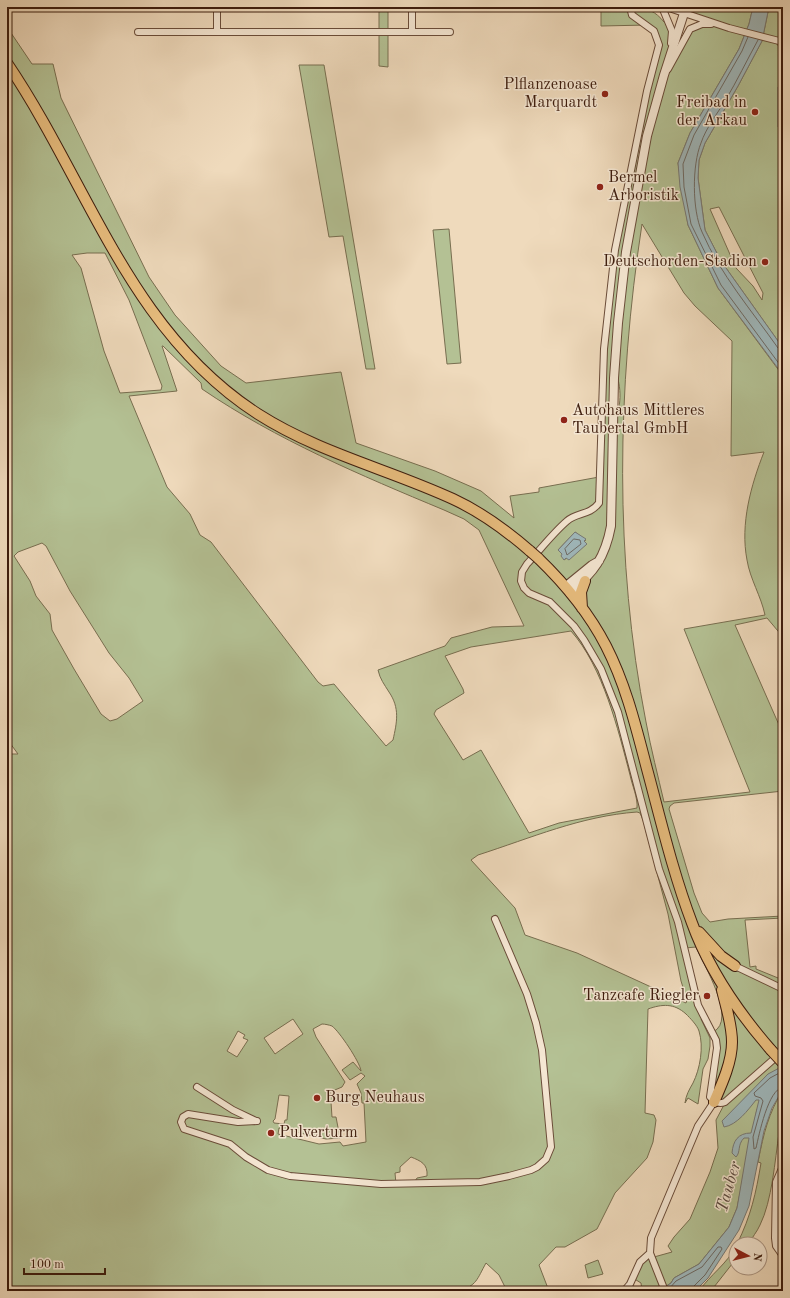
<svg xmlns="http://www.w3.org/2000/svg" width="790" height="1298" font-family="'Old Standard TT',serif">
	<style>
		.green { fill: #b4c194; stroke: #786e50; fill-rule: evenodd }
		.water { fill: #9fb8bc; stroke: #787a76 }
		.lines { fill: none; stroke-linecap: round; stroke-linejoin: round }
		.shore { stroke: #6e6a64; stroke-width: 1 }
		.minor-casing { stroke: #6a4c39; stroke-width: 8 }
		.tertiary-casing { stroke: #6a4c39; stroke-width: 10 }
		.primary-casing { stroke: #3d1c0d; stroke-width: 12 }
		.minor { stroke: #f5e7d3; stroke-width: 6 }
		.tertiary { stroke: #f5e7d3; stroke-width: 8 }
		.primary { stroke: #e8bd7e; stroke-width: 10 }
		.primary-bridge-casing { stroke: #3d1c0d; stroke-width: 12; stroke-linecap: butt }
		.primary-bridge { stroke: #e8bd7e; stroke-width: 10 }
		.poi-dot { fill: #8f2418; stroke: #f5e7d3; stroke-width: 1.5 }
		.labels { text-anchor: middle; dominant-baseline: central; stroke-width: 3; stroke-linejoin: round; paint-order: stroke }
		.poi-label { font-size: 16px; fill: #3d1c0d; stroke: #f5e7d3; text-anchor: end }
		.water-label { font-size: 17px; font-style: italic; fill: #5a4b42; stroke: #f5e7d3 }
	</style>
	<rect width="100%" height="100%" fill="#efdabc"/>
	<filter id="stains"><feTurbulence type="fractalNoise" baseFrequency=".005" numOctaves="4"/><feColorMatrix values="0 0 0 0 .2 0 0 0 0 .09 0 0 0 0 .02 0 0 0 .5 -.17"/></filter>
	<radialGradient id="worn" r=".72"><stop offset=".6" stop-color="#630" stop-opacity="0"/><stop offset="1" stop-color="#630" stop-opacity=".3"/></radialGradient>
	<path class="green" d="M379 7H388V67L379 66Z
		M601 7C625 7 648 1 664 22L668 20 672 38 666 61 691 29 715 24 684 13 686 7H753L749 24 739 49 690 133 678 163 688 225 718 288 783 376V637L767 618 735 625 783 734V791L674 803 670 806 669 809 694 893 702 913 710 922 728 919 783 916V918L745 920 750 967 756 966V969L783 980V1066L760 1108 757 1109 737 1208 729 1227 699 1264 674 1278 671 1283 659 1291H642L641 1283 633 1278 650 1253 654 1257 672 1252 668 1246 674 1237 690 1219 710 1172 718 1148 716 1120 725 1103 710 1097 716 1056 713 1032C738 1020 703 964 696 947L685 948 698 1005 711 1027 701 1019 710 1038V1046L708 1059 703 1069 698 1104 688 1098 685 1103C686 1095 689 1090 693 1083 700 1069 704 1047 699 1031 697 1025 690 1018 686 1014 674 1003 662 1004 648 1009L645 1113 654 1115 656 1120 653 1142 647 1158 615 1193 597 1229 565 1247H556L539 1265 549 1291H507L499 1275 486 1263C477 1279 477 1286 458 1291H7V754H18L7 739V27L32 64H53L61 98 149 277 175 315 221 366 246 383 341 372 356 443 435 471 481 491 514 518 510 496 539 492V488L599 477 604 349 615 250 659 45 648 25 601 26ZM642 224 684 293 695 306 732 341 731 456 764 452C751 485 740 524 747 560 750 579 761 596 765 615L684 629 750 792 664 802C658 776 651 749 646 722 614 559 617 388 642 224ZM87 253H105L129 300 162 386 161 390 120 393 104 351 81 268 72 255ZM162 346H163L201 383 202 389C277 440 360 475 444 510L464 519 479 530 524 626 492 627 451 638 445 646 378 670C380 679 384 684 389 692 400 708 397 722 393 740L386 746 334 684 323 686 318 682 211 542 200 535 190 514 167 487 129 396 177 391ZM615 370C622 387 622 408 613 424ZM575 532 586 540 584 541 587 544 564 560 563 554 558 550ZM42 543 46 546 70 591 109 653 129 678 143 701 117 719 110 721 101 714 74 669 52 630 50 614 36 596 30 581 14 556 18 552ZM571 631C603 667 618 729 630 775 632 785 638 798 637 808L559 823 529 833 481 750 463 760 434 714 436 710 464 693 463 689 445 656 471 647ZM637 812 640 813 643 820 668 914 681 981 687 1000 686 1003 577 953 525 935 515 908 471 860 478 855C531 838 581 816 637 812ZM293 1019 303 1034 275 1054 264 1038ZM322 1024C325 1024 329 1025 332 1026 339 1031 360 1062 361 1071L353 1062 342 1070 350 1080 361 1073 365 1076 357 1084 361 1093 362 1103H364L366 1142 343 1146 340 1142 319 1144 278 1134 279 1128 326 1139 340 1138 336 1117H332L331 1102H335V1100H333L330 1092 342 1087 345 1082 316 1037 313 1029ZM238 1031 245 1035 243 1038 248 1040 237 1057 227 1051ZM279 1095 289 1096 287 1120H285L284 1124 274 1123 273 1121 275 1119ZM411 1157C421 1161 428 1164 427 1176L417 1178 415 1181 396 1184 395 1173 400 1172V1167Z
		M769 7H783V42L778 41 777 45 783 46V348L721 261 705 230 698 178 699 160 705 143 738 86 762 41ZM719 207 763 293 762 300 753 286 736 268 710 209Z
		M299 65H324L375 369H366L343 236 329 237Z
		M449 229 461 363 447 364 433 230Z
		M783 1089V1124L779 1133C775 1160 772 1201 760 1225 757 1232 752 1237 749 1244H737C751 1216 756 1193 761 1163L758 1162C764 1132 768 1115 783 1089Z
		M736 1246V1259L714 1287 710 1291H699C710 1275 727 1264 736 1246Z
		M598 1260 603 1274 588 1278 585 1265Z"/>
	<path class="water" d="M753 7H769L762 41 738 86 705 143 699 160 698 178 705 230 721 261 783 348V375L718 288 688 225 680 187 678 163 690 133 739 49 749 24Z
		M778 87H783V127H778Z
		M575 532 586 539 584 541 587 544 569 560 566 558 564 560 561 556 562 554 558 550Z
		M783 1066V1089L772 1108 764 1131 749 1206 739 1230 708 1278 695 1291H659L671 1283 674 1278 699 1264 729 1227 737 1208 749 1138H744C737 1145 741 1152 736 1157L732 1153C733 1141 738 1133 751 1133L759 1100H756C748 1110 737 1125 724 1127L722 1121 768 1074Z"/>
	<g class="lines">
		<path class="shore" d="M748 37 742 51 694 135 683 164 684 187 691 224 721 285 783 369
			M758 40C747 60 737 81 725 101 717 114 706 128 701 143 692 165 692 210 702 232 720 274 752 311 778 348L783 350
			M574 539 580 540 581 544 567 555 565 549Z
			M783 1071 770 1078 754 1093 755 1096 761 1098 763 1101 753 1137 754 1149 756 1148C759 1135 768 1089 783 1087
			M669 1289 676 1281 702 1267 718 1247H721L722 1249 705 1275 693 1287 692 1291"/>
		<defs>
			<path id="minor" d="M217 7V32
				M412 7V32
				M630 7 632 15 654 31 659 45 647 91 615 250 604 349 599 503C589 516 577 512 567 521 553 533 540 550 527 564L522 572 521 581 524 588 529 593 550 602 574 626 584 640 601 669 618 712 659 869 678 922 698 1005 716 1040 717 1048 710 1097C714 1102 718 1105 725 1102L783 1051
				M662 7 672 31 671 43
				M666 7 729 28 783 42
				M138 32H450
				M668 69 690 29 702 24H711
				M735 966 783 989
				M197 1087 233 1110 256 1121
				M257 1121 238 1122 188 1114 183 1117 181 1122 184 1129 230 1144 246 1157 268 1170 290 1176 381 1184 480 1182 509 1176 531 1170 537 1167 546 1159 551 1147 542 1050 536 1023 527 994 495 919
				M783 1166 776 1182 775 1238 776 1246 783 1256
				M624 1291 630 1284 640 1262 650 1253
				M665 1291 650 1253 651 1238 698 1126 714 1102"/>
			<path id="tertiary" d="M565 587 592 565 599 561
				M570 593C594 572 605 558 611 526L614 378 618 323 626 252 647 136 664 75 686 7"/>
			<path id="primary" d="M7 63C89 184 129 331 258 414 319 453 388 469 453 499 481 512 507 531 530 551
				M538 558C565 584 589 613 606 646 626 685 636 727 647 769 661 821 673 873 692 923 709 970 738 1012 771 1050
				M582 608 581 592 585 581
				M699 932 721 956 735 966
				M714 1102C722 1084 732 1062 732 1042 732 1024 726 1007 722 990"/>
		</defs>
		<use href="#minor" class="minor-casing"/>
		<use href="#tertiary" class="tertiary-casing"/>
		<use href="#primary" class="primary-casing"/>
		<use href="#minor" class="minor"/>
		<use href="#tertiary" class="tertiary"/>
		<use href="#primary" class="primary"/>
		<defs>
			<path id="primary-bridge" d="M530 551 538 558
				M771 1050 783 1063"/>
		</defs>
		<use href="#primary-bridge" class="primary-bridge-casing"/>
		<use href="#primary-bridge" class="primary-bridge"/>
	</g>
	<g class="poi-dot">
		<circle cx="605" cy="94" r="4"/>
		<circle cx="755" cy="112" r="4"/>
		<circle cx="600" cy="187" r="4"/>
		<circle cx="765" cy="262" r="4"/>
		<circle cx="564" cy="420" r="4"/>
		<circle cx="707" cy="996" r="4"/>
		<circle cx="317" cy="1098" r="4"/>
		<circle cx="271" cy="1133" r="4"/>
	</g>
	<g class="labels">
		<g class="poi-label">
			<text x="597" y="85">Plflanzenoase<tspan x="597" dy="18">Marquardt</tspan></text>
			<text x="747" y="103">Freibad in<tspan x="747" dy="18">der Arkau</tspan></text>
			<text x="608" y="178" text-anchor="start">Bermel<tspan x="608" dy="18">Arboristik</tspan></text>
			<text x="757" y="262">Deutschorden-Stadion</text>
			<text x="572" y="411" text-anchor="start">Autohaus Mittleres<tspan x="572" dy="18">Taubertal GmbH</tspan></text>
			<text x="699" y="996">Tanzcafe Riegler</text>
			<text x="325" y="1098" text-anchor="start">Burg Neuhaus</text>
			<text x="279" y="1133" text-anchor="start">Pulverturm</text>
		</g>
		<g class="water-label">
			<text transform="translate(729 1187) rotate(-74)">Tauber</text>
		</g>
	</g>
	<rect width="790" height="1298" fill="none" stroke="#efdabc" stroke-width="24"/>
	<rect x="8" y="8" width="774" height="1282" fill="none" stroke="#3d1c0d" stroke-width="2"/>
	<rect x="12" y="12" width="766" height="1274" fill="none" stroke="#3d1c0d"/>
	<g transform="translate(748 1256) rotate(97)"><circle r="19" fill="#f5e7d3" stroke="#ab9684"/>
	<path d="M0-3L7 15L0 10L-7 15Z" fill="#8f2418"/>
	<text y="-6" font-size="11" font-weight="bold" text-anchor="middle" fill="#3d1c0d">N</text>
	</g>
	<path d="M24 1268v6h81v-6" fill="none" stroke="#3d1c0d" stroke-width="2"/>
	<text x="30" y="1268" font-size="12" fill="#3d1c0d" stroke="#f5e7d3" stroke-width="3" paint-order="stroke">100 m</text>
	<rect width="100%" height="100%" filter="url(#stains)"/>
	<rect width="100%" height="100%" fill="url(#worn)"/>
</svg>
